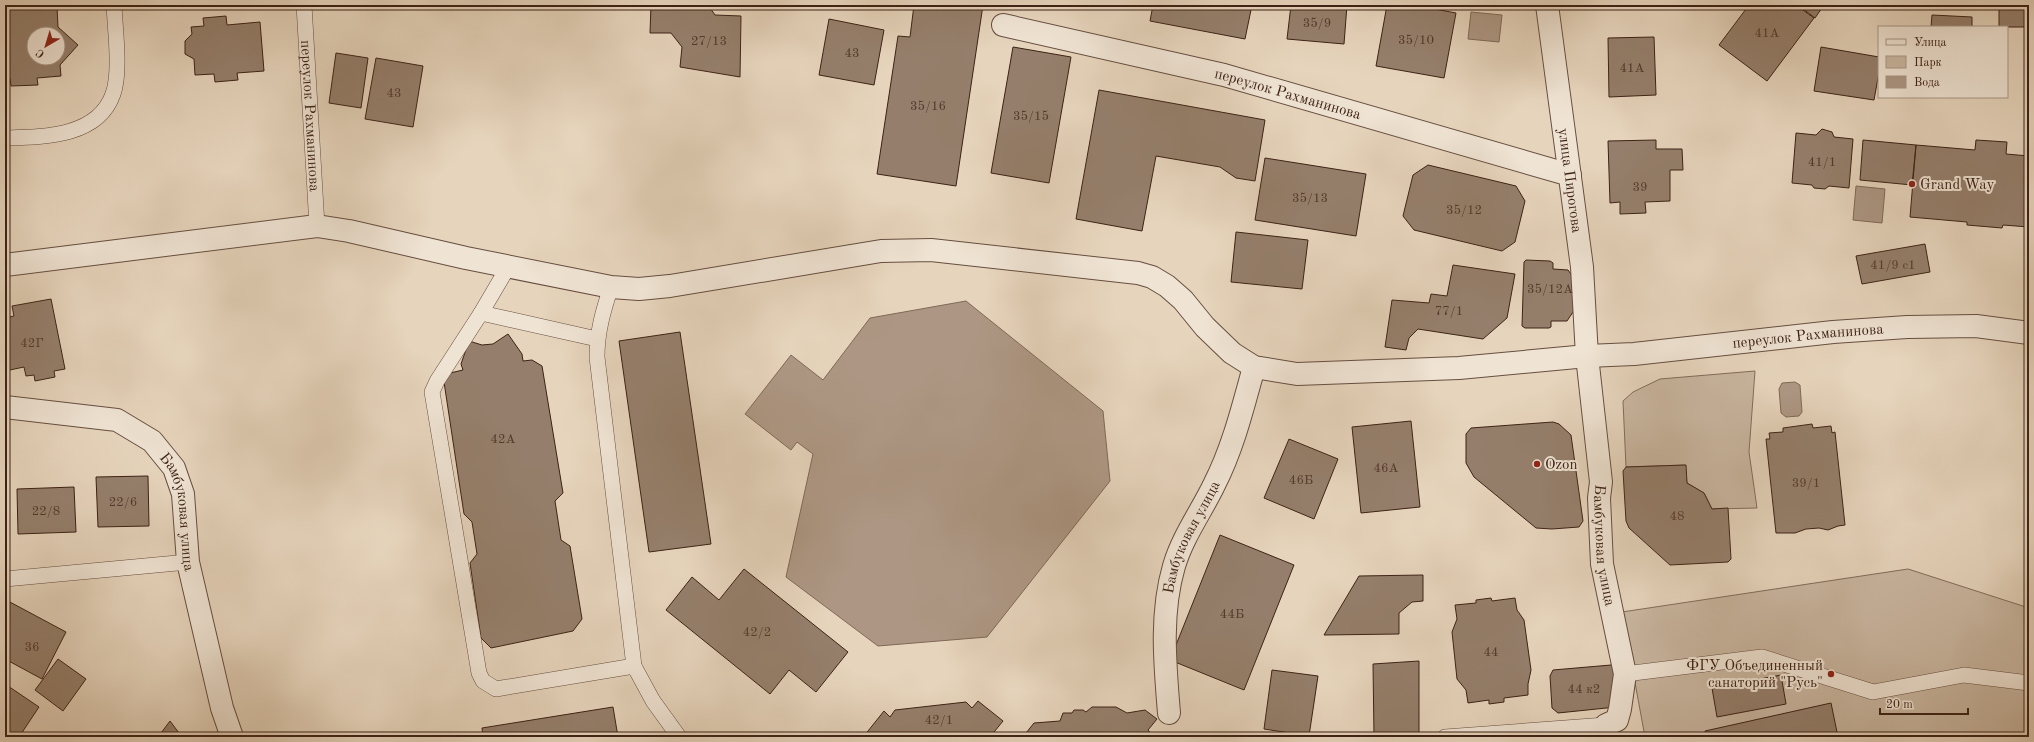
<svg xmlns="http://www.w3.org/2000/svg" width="2034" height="742" font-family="'Old Standard TT',serif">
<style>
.green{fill:#c9b6a0;stroke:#836c5b}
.water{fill:#ad9784;stroke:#806858}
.building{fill:#957f6c;stroke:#3d2216;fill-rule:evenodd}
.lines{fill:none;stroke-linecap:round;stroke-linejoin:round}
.lane-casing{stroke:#674e40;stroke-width:16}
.street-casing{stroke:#674e40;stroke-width:24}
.lane{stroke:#efe3d3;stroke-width:15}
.street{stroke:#efe3d3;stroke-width:22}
.poi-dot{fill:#8f2418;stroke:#efe3d3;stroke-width:1.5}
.labels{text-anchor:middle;stroke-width:4;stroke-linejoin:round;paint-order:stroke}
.number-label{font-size:13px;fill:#53392c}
.street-label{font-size:15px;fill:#3d2216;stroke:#efe3d3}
.poi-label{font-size:15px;fill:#3d2216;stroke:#efe3d3;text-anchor:start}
</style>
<rect width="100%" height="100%" fill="#e6d4bc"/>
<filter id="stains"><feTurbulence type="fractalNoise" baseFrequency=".005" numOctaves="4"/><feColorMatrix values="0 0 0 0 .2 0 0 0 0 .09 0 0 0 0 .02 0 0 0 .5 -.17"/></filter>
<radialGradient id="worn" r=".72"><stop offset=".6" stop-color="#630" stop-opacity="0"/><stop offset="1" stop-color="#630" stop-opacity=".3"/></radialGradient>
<path class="green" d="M1755,371L1749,452L1757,508L1712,509L1704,493L1687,483L1685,465L1626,467L1623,401L1633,392L1660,379Z
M1908,569L2029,608V737H1645L1622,612Z"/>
<path class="water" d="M1471,12L1502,15L1499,42L1468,39Z
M1856,186L1885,189L1882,223L1853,220Z
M966,301L1103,411L1110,481L987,637L878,646L786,577L813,454L797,442L791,450L745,414L791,355L823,380L870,318Z
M1795,382L1800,385L1802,412L1799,416L1786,417L1781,413L1779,389L1782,383Z"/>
<path class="building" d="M6,5H33V8L57,7L58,27L78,45L60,65L61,76L37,78L38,85L11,86L10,78L5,79ZM34,34H58V58H34Z
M651,5H708L715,15L741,16L740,77L680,67L682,47L671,33H650Z
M914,5H983L956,186L877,174L898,36L910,37Z
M1153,5H1252L1245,39L1150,21Z
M1291,5H1347L1344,44L1287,39Z
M1387,5H1414L1456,13L1444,78L1376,66Z
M1749,5H1796L1814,18L1767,81L1719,45Z
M1798,5H1824L1815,18Z
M1999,5H2029V27H1999Z
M1932,15L1972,17V27H1931Z
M226,16L227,25L260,22L264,71L237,73L238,80L215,82L214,74L195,75L194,59L185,54V41L192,34L191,27L204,26L203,18Z
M829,19L884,30L874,85L819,75Z
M2028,32H2029V87H2026Z
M1654,37L1656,95L1609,97L1608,38Z
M1013,47L1071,57L1049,183L991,173Z
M1821,47L1879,57V72L1874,100L1814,91Z
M336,53L368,58L361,108L329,103Z
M376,58L423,66L413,127L365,119Z
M1099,90L1265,120L1255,181L1236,178L1220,167L1156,156L1142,231L1076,219Z
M1822,129L1832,132L1834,137L1853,139L1849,188L1829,186L1825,189L1814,188L1812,185L1792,183L1796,133L1816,135Z
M1656,140V149H1682L1683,170H1670V201L1645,202L1646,213L1620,214V202L1610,203L1608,141Z
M1863,140L1916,145L1912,185L1860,180Z
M1976,140L2007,142L2006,154L2029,156V227L2003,225L2002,228L1967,225V222L1910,217L1916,145L1975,150Z
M1265,158L1366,174L1356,236L1255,220Z
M1428,165L1516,186L1525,201L1515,242L1502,251L1414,230L1403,216L1413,175Z
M1236,232L1308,240L1302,289L1231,282Z
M1925,244L1930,272L1862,284L1856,256Z
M1526,260L1550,261L1553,263V269L1568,270L1576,281L1575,309L1567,321H1551V327L1549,328H1525L1522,326L1524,262Z
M1453,265L1515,274L1507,318L1483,339L1418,329L1409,338L1406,350L1385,347L1392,300L1429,303L1431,294L1447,296Z
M51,299L65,369L54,371L55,377L35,381L34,375L26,376L24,367L5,371V318L14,316L12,306Z
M680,332L711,544L649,552L619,341Z
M508,334L522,354L523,361L532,360L542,366L563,493L555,501L561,540L570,546L582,619L573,631L491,648L481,638L470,563L477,554L472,522L464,514L444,382L450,373L463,370L461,364L469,341L482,345L493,344Z
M1411,421L1420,507L1361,513L1352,427Z
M1553,422L1559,424L1571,435L1583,521L1579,527L1552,529L1536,528L1474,477L1466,463V434L1471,428Z
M1812,424L1813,428L1831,426L1832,433L1835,432L1845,525L1838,526L1828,530L1819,528L1806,529L1795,533H1776L1766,439H1770L1769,433L1783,432V428Z
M1289,439L1338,459L1314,519L1264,498Z
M1686,465L1687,483L1704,493L1712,509L1728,508L1731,559L1728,562L1670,565L1629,528L1626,521L1623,471L1626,467Z
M148,476L149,526L98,527L96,477Z
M74,487L76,532L18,534L17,489Z
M1220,535L1294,565L1244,690L1170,660Z
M744,569L848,652L816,692L789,670L770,694L666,610L692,577L719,600Z
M1423,575V601L1412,602L1399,613V634L1324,635L1359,576Z
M1491,598L1492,601L1515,598L1517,610L1524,620L1531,670L1528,684V695L1504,698V702L1489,704V700L1468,703L1466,690L1457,679L1452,632L1457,619L1455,605L1476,603V600Z
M8,601L66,632L42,679L5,659V607Z
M58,659L86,679L63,711L35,690Z
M1419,661V736H1374L1373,664Z
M1611,665L1617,670L1616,707L1558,713L1552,708L1550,676L1553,670Z
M1272,670L1318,676L1309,736L1264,729Z
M1781,675L1786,704L1717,717L1712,688Z
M5,684L39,707L19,737H5Z
M978,701L1003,721L990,737H866L864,736L884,711L890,717L895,710L966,702L972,708Z
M1831,703L1838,737H1706L1705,731Z
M613,707L618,737H483L482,728Z
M1092,707H1116L1127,713L1145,710L1157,719L1148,730L1154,737H1031L1026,733L1034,723L1060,721L1063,713H1072L1074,710H1083L1086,712Z
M170,721L182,737H158Z
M1185,733H1231V737H1185Z"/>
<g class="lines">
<defs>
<g id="lane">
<path id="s1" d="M304,5L317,226"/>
<path d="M5,138C44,137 98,137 113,94C121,72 115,29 114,5"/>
<path d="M508,267L481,313L597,339"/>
<path d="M611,287C603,311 597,332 597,357L634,666L653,701L679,737"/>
<path d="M481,313L437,381L432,392L479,673L483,681L496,689L634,666"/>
<path d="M5,579L188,562"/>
<path d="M1625,674L1762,657L1873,692L1964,675L2029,683"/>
<path d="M1445,737L1606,725"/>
</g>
<g id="street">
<path id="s2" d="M1547,5L1582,267L1587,356L1601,482L1599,498L1602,564L1625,674L1620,709L1617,720L1606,725"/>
<path id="s3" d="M1003,25L1224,75L1570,175"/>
<path id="s4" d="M5,265L317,226L349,231L466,258L611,287L639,289L670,286L881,251L931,250L1138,273L1152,277L1167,286L1183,300L1205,327L1232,353L1254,367L1297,374L1459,368L1587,356L1634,354L1833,332L1907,327L1976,326L2029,333"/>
<path id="s5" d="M5,407L117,420L152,441L174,468L183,494L188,562L222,708L232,737"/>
<path id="s6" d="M1169,713C1165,664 1160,614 1174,566C1183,536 1201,512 1214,485C1233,448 1243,407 1254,367"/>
</g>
</defs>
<use href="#lane" class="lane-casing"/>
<use href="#street" class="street-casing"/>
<use href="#lane" class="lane"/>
<use href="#street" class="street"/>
</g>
<g class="poi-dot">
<circle cx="1912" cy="184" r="4"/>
<circle cx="1537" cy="464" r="4"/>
<circle cx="1831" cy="674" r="4"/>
</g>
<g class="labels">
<g class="number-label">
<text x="1317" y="27">35/9</text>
<text x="1767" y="37">41А</text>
<text x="1416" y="44">35/10</text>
<text x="709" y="45">27/13</text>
<text x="852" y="57">43</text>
<text x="1632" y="72">41А</text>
<text x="394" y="97">43</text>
<text x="928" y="110">35/16</text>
<text x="1031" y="120">35/15</text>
<text x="1822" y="166">41/1</text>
<text x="1640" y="191">39</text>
<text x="1310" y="202">35/13</text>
<text x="1464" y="214">35/12</text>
<text x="1893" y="269">41/9 с1</text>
<text x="1550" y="293">35/12А</text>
<text x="1449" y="315">77/1</text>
<text x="32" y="347">42Г</text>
<text x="503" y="443">42А</text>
<text x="1386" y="472">46А</text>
<text x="1301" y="484">46Б</text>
<text x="1806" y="487">39/1</text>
<text x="123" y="506">22/6</text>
<text x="46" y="515">22/8</text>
<text x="1677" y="520">48</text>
<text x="1232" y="618">44Б</text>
<text x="757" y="636">42/2</text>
<text x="32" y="651">36</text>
<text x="1491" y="656">44</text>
<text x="1584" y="693">44 к2</text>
<text x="939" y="724">42/1</text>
</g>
<g class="street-label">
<text dy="5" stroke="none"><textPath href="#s3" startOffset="293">переулок Рахманинова</textPath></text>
<text dy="5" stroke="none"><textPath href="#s1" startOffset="111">переулок Рахманинова</textPath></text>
<text dy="5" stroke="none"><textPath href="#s2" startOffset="177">улица Пирогова</textPath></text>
<text dy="5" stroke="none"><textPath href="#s4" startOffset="1854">переулок Рахманинова</textPath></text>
<text dy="5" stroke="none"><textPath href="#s5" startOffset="232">Бамбуковая улица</textPath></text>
<text dy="5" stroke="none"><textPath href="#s6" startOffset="181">Бамбуковая улица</textPath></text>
<text dy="5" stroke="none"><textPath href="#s2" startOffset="544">Бамбуковая улица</textPath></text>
</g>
<g class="poi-label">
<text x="1920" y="189">Grand Way</text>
<text x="1545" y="469">Ozon</text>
<text x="1823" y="670" text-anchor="end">ФГУ Объединенный<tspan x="1823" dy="17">санаторий "Русь"</tspan></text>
</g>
</g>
<rect width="2034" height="742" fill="none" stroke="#e6d4bc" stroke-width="20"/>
<rect x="6" y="6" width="2022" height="730" fill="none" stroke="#3d2216" stroke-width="2"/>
<rect x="10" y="10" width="2014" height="722" fill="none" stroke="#3d2216"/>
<rect x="1878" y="26" width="130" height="72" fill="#efe3d3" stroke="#a89687"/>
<rect x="1886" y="39" width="20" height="6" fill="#efe3d3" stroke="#a89687"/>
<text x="1914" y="46" font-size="12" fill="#3d2216">Улица</text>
<rect x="1886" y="56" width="20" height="12" fill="#c9b6a0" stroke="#a89687"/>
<text x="1914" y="66" font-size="12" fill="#3d2216">Парк</text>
<rect x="1886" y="76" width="20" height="12" fill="#ad9784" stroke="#a89687"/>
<text x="1914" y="86" font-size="12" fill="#3d2216">Вода</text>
<g transform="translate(46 46) rotate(218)"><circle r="19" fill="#efe3d3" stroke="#a89687"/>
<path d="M0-3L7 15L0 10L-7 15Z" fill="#8f2418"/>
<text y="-6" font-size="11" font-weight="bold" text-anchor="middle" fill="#3d2216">С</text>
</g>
<path d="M1880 708v6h88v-6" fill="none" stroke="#3d2216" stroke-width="2"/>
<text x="1886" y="708" font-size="12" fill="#3d2216" stroke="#efe3d3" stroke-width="3" paint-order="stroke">20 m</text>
<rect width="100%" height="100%" filter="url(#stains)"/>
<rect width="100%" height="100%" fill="url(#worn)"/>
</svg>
